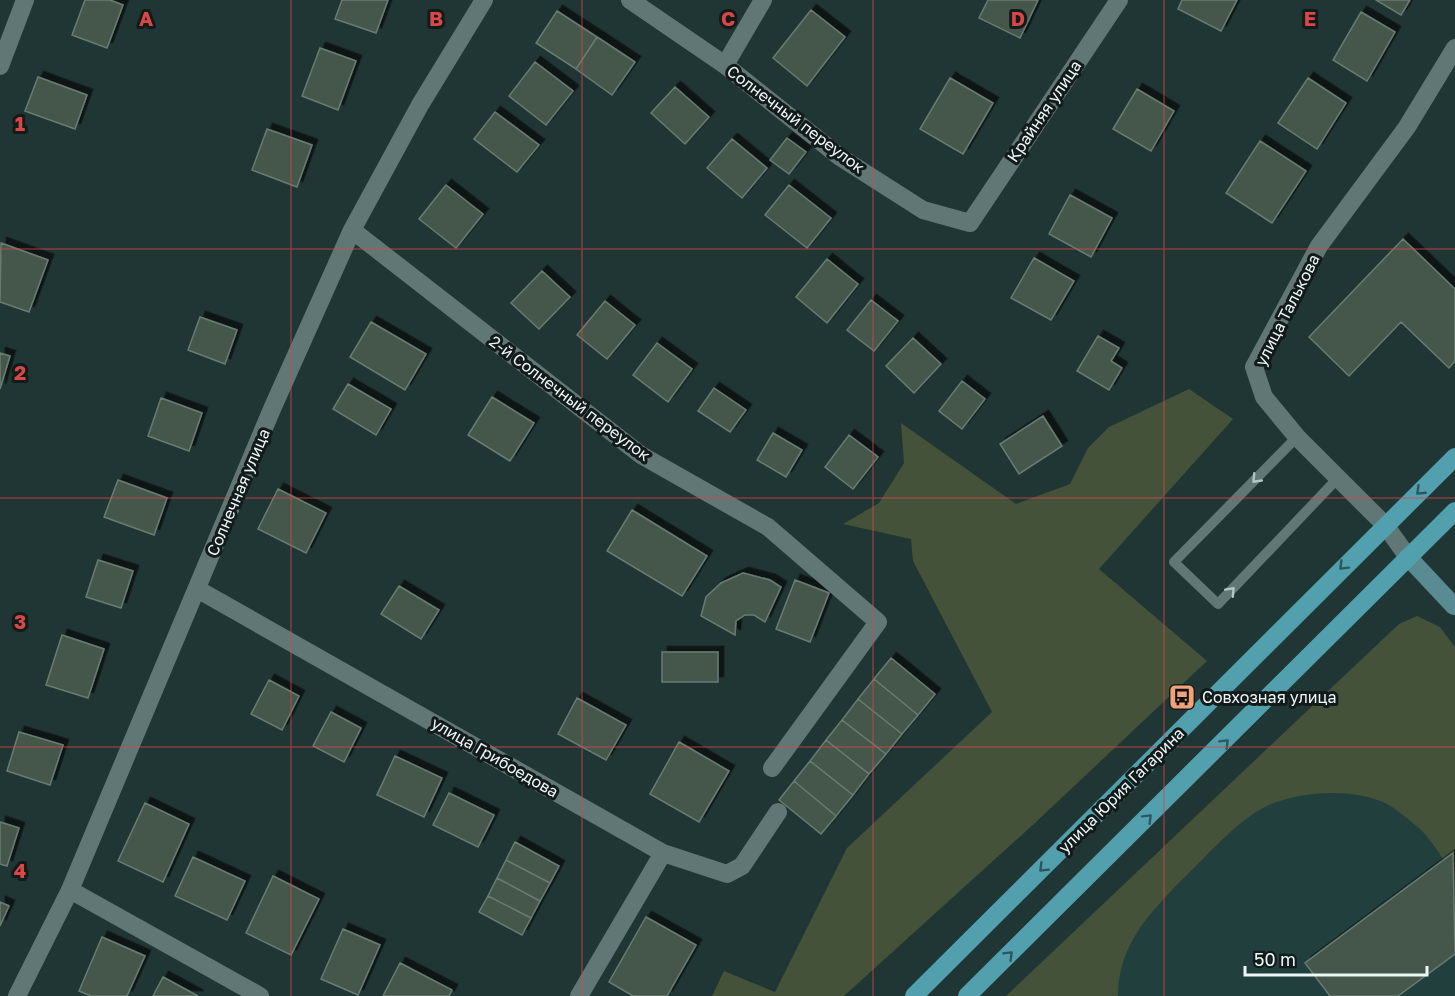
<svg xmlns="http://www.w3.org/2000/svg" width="1455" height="996" font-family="'Golos Text',sans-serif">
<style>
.built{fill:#21403d}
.green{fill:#44523a}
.building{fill:#45564c;stroke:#697c71;stroke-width:1.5;filter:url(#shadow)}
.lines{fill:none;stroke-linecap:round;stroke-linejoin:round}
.lane{stroke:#607775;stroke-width:10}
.street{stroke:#607775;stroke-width:18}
.secondary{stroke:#598b92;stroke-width:18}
.primary{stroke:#529fae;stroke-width:18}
.oneway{stroke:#b3c4c3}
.oneway2{stroke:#2f565d}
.grid{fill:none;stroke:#d94747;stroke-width:1.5;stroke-opacity:0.55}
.labels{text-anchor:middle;stroke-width:6;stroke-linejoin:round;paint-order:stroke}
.street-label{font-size:16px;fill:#ebf8f7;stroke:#121b1a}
.poi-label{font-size:16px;fill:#ebf8f7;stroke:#121b1a;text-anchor:start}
.grid-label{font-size:20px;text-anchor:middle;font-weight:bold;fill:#d94747;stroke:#121b1a;stroke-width:6;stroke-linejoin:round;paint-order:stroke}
</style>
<defs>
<filter id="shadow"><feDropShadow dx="5.5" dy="-5.5" stdDeviation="0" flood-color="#0009"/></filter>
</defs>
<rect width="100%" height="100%" fill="#203634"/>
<path class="built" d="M1414,649L1455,705V996H1066Z"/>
<path class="green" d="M1189,389L1233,419L1099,569L1207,661L1036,822L844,996H712L724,971L775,992L847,848L992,712L913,561L911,539L843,524L879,503L904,463L901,423L1016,504L1070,484L1088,448L1109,427Z
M1417,616L1440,627L1455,647V877C1444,862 1434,842 1420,829C1410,821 1395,807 1383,802C1351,788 1298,791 1267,806C1240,818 1210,853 1188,874C1153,909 1118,943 1118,996H1006L1327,692L1399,624Z"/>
<path class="building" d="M85,0H110L123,5L107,48L72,35Z
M342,0H388L376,33L335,19Z
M988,0H1038L1020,38L979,18Z
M1182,0H1237L1221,31L1178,9Z
M1376,0H1410L1401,15Z
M811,10L845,37L807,86L773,58Z
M557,11L597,37L576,69L536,43Z
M1361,12L1395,32L1367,81L1333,60Z
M597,37L635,62L612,95L576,69Z
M320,48L356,61L338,110L302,96Z
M535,62L573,91L546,125L509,96Z
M38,77L87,95L75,129L25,111Z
M950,78L993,103L963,154L920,129Z
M1308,78L1346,103L1317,149L1278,123Z
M675,87L709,117L685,144L651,113Z
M1137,89L1174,111L1151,151L1113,129Z
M495,112L539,145L517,172L474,139Z
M267,129L312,145L297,187L252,170Z
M787,138L806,152L789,174L770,160Z
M732,139L767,168L742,198L707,168Z
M1260,141L1306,171L1272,223L1226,193Z
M446,185L483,214L456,248L419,219Z
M789,185L831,218L807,248L765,215Z
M1070,195L1112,218L1091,257L1049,234Z
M1403,239L1455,289V361L1449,368L1401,322L1349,376L1309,337Z
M1,243L48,260L29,312L0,302Z
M1034,258L1074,281L1051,320L1011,298Z
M827,259L858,284L827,323L796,297Z
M542,271L570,297L539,329L511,303Z
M871,300L898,321L874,351L847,330Z
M605,301L635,325L607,359L577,335Z
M200,317L237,330L225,364L188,350Z
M371,322L426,354L405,390L350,357Z
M1098,336L1119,348L1111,361L1122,368L1109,390L1077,371Z
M913,338L941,364L914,393L886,366Z
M657,343L692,369L668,402L633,375Z
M0,353L10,356L0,389Z
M962,381L985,399L962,429L939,411Z
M348,384L391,409L376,435L333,409Z
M714,388L746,410L730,432L698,411Z
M492,397L534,423L510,461L468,435Z
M161,398L202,413L189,451L148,436Z
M1043,416L1062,446L1019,474L1000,444Z
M773,433L802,450L786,477L757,460Z
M849,435L878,457L853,489L825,467Z
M118,480L167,498L154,535L104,517Z
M278,489L326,513L306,553L258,529Z
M632,510L707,556L682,596L607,551Z
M98,560L133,571L121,608L86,597Z
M743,573L770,580L781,587L765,622L754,615H745L736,621L735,635L701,616L706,597L721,583Z
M795,580L829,593L810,642L776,629Z
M399,586L439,610L421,639L381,614Z
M62,635L104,649L88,698L46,685Z
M662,652H718V682H662Z
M891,658L935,694L918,715L874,679Z
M874,679L918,715L902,734L858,699Z
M269,680L299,696L282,730L251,714Z
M577,698L626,725L606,760L558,734Z
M858,699L902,734L886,754L842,720Z
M331,712L361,728L344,762L313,746Z
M842,720L886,754L869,774L826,740Z
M19,732L63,745L50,785L7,771Z
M826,740L869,774L853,795L810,761Z
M679,742L729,771L699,822L650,794Z
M395,756L442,778L424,817L377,795Z
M810,761L853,795L836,816L794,781Z
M794,781L836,816L821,834L779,800Z
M449,793L494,815L478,847L433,825Z
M145,803L189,824L163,882L118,861Z
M0,822L19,828L7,866L0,864Z
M515,842L559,866L550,883L506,860Z
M1453,853L1455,954L1398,996H1330L1305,963Z
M193,857L245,881L227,920L175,896Z
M506,860L550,883L540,901L497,878Z
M273,876L319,899L291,955L246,933Z
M497,878L540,901L531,918L488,896Z
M488,896L531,918L522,935L479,912Z
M0,902L9,906L0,926Z
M646,917L696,945L667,996H633L609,982Z
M343,929L380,945L358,995L321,979Z
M102,937L145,956L127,996H91L79,991Z
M400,963L452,990L449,996H383Z
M163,977L198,996H153Z"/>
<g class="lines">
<path class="lane" d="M1297,437L1174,562L1218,604L1338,478"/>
<path class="street" d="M630,0L725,65L840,157L923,210L970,223L1119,0
M725,65L763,0
M0,66L25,0
M352,230L641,455L768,527L878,622L772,768
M1408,557L1385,525L1297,437L1264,397L1254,367L1319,246L1407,127L1455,48
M197,589L663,853L727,874L742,866L778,812
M70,890L260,996
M17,996L70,890L272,409L352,230L420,105L484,0
M579,996L663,853"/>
<path class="secondary" d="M1408,557L1454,606"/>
<path class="primary" d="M914,996L1455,457
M967,996L1455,511"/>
</g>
<defs><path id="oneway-chevron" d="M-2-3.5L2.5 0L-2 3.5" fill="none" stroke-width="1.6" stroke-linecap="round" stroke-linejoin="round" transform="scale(1.5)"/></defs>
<g class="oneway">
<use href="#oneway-chevron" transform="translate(1256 479) rotate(134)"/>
<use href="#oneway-chevron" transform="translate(1231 591) rotate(-47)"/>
</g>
<g class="oneway2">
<use href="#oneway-chevron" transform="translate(1420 491) rotate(136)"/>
<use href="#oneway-chevron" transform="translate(1343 566) rotate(135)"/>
<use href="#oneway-chevron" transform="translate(1225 743) rotate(-45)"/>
<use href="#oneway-chevron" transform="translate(1148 818) rotate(-45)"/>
<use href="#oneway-chevron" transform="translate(1043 868) rotate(135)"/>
<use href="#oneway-chevron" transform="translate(1009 955) rotate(-45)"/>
</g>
<path class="grid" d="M291,0V996M582,0V996M873,0V996M1164,0V996M0,249H1455M0,498H1455M0,747H1455"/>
<defs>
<symbol id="bus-square" viewBox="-11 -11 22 22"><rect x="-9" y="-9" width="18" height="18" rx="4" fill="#f0a279" stroke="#121b1a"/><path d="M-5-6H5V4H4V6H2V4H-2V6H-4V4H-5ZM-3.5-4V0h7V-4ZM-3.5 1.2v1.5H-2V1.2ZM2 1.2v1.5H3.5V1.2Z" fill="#111"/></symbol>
</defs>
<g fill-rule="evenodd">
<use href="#bus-square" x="1167" y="682" width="30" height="30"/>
</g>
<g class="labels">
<g class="street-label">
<text transform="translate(1044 111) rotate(-56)" y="6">Крайняя улица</text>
<text transform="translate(796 119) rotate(37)" y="6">Солнечный переулок</text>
<text transform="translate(1287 310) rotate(-63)" y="6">улица Талькова</text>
<text transform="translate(570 398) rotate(37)" y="6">2-й Солнечный переулок</text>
<text transform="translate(238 492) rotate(-67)" y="6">Солнечная улица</text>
<text transform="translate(495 757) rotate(30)" y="6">улица Грибоедова</text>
<text transform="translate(1121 790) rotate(-45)" y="6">улица Юрия Гагарина</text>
</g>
<g class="poi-label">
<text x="1202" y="703">Совхозная улица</text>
</g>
</g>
<g class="grid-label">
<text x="146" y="26">A</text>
<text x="436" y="26">B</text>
<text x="728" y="26">C</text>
<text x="1018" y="26">D</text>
<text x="1310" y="26">E</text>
<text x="20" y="131">1</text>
<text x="20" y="380">2</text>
<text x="20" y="629">3</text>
<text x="20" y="878">4</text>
</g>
<path d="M1245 966v9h182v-9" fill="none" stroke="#ebf8f7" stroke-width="3"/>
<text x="1254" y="966" font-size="18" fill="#ebf8f7" stroke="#121b1a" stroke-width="4.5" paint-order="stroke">50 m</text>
</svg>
